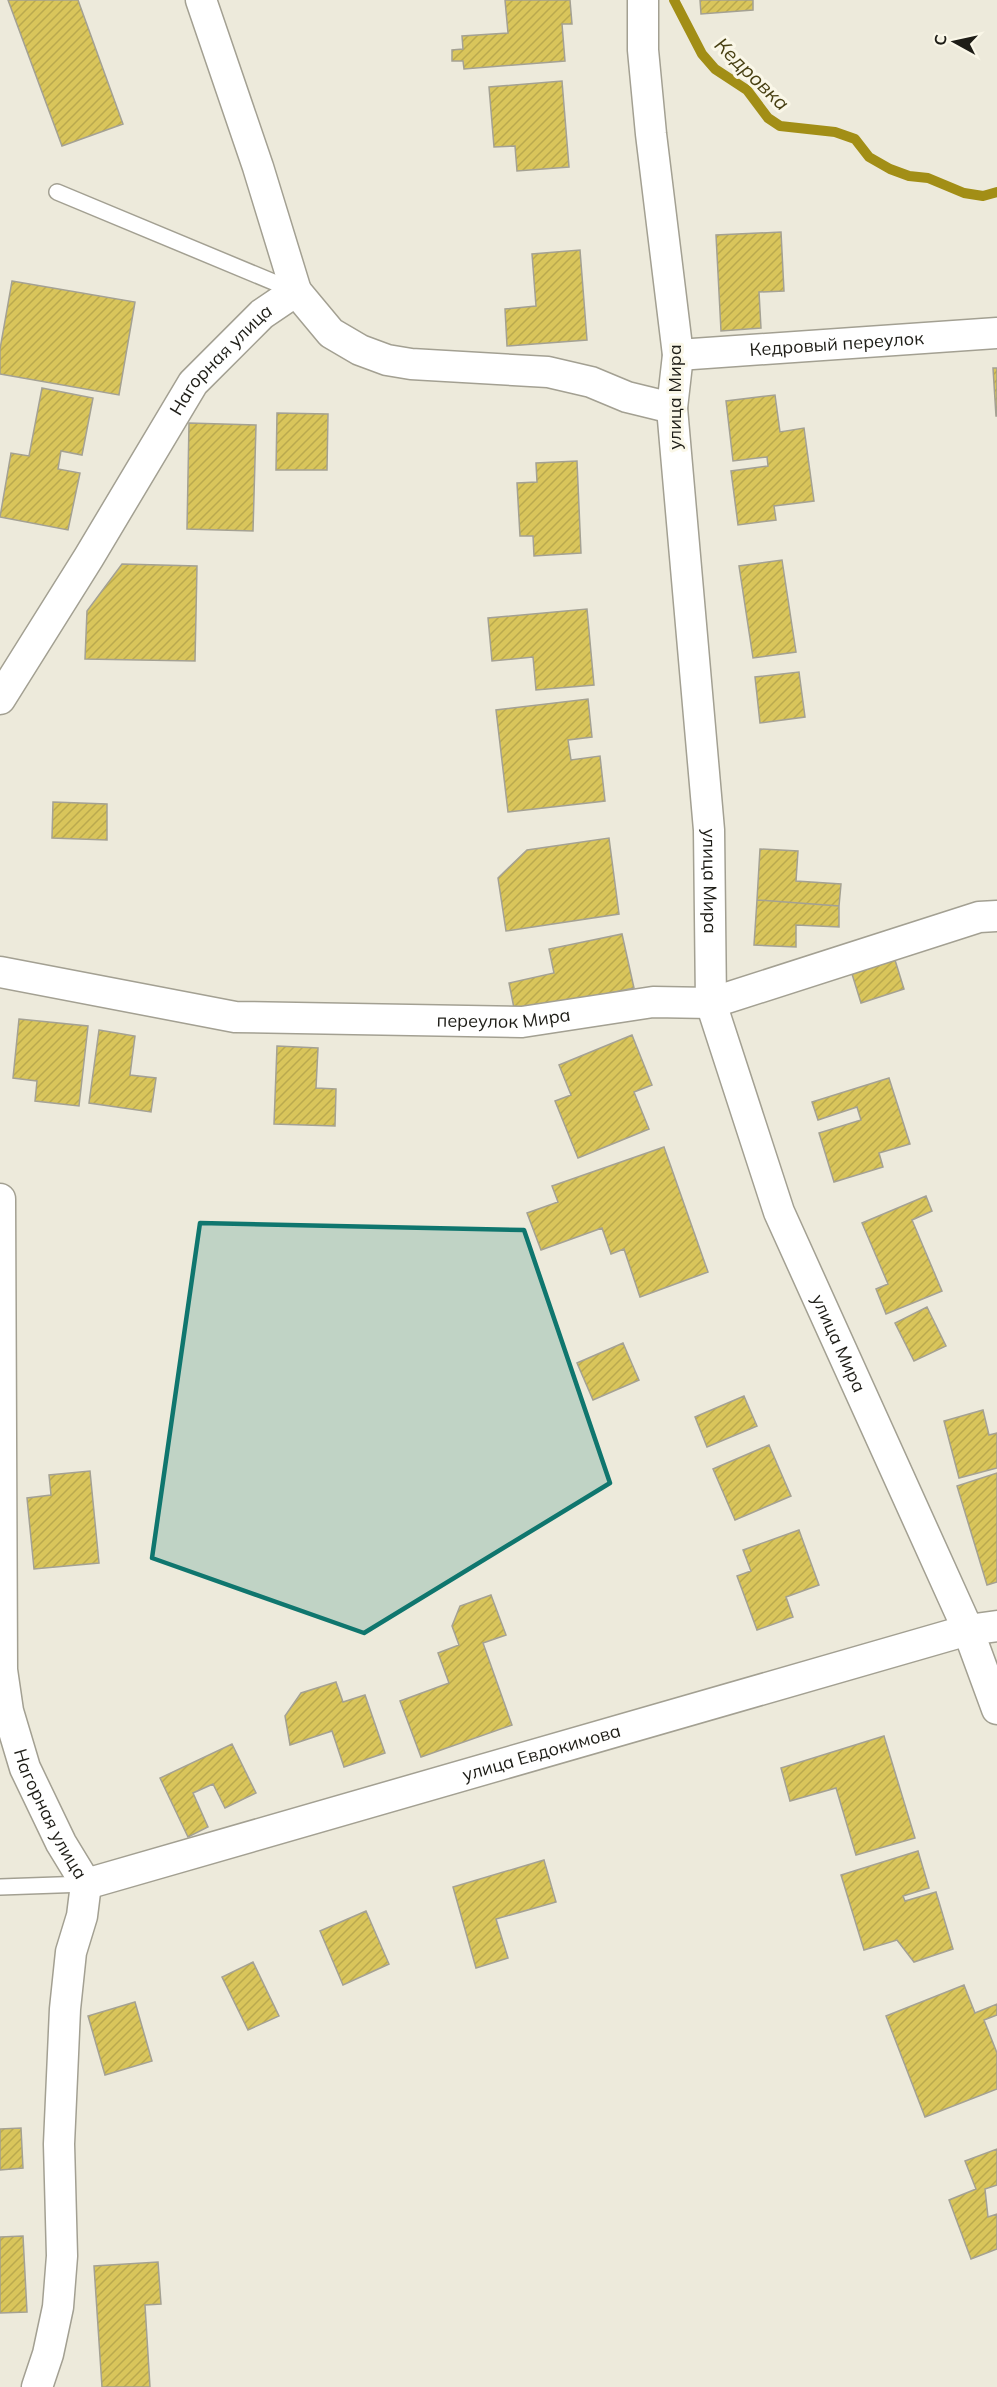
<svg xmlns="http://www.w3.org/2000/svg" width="997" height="2387" font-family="Mulish,sans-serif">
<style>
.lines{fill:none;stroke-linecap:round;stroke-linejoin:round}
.stream{stroke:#a28e16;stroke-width:10}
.building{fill:url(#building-hatch);stroke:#a4a193;stroke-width:1.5}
.lane-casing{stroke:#a3a092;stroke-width:18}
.street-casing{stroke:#a3a092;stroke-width:33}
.lane{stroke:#fff;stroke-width:15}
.street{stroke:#fff;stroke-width:30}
.marked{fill:#0f766e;fill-opacity:0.2;stroke:#0f766e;stroke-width:4.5;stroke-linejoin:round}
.labels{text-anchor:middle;stroke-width:6;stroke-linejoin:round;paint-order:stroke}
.street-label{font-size:18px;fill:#1e1d17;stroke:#faf7e8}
.water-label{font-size:20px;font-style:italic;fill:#473f12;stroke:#faf7e8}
</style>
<defs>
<pattern id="building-hatch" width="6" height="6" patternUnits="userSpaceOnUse" patternTransform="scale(1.5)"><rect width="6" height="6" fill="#d9c55b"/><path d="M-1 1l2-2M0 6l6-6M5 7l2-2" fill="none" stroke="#baa94e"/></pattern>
</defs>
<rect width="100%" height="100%" fill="#edeadb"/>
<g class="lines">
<path class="stream" d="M674,0L702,54L715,69L747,90L768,118L780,126L835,132L855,139L869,157L890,169L909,176L928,178L964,193L983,196L997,192"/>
</g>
<path class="building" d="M8,0H78L123,124L62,146Z
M505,0H570L572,24H562L565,61L464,69L463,61H452V50L463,49L462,36L508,33Z
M700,0H753V10L701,14Z
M562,81L569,167L517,171L515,146L494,147L489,87Z
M781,232L784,291L759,292L761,328L721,331L716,235Z
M580,250L587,340L507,346L505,309L536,306L532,254Z
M12,281L135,302L119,395L0,374V349Z
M993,368H997V416H996Z
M42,388L93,398L82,455L61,451L58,469L80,473L68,530L0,517L11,453L29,456Z
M775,395L780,432L804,428L814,501L774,506L776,520L738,525L731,471L768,466L767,457L733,461L726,401Z
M277,413L328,414L327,470H276Z
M189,423L256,425L253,531L187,529Z
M577,461L581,553L534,556L533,536H520L517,483L537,482L536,463Z
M782,560L796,652L753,658L739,566Z
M122,564L197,566L195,661L85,659L87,611Z
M587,609L594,685L536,690L533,657L492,661L488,618Z
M799,672L805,717L760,723L755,677Z
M588,699L592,737L568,740L571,760L600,756L605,801L508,812L496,710Z
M53,802L107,804V840L52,838Z
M609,838L619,914L506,931L498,878L527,850Z
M760,849L798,851L796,881L841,884L839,906L757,900Z
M757,900L839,906V927L796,925V947L754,945Z
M622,934L634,988L515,1013L509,983L554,973L549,949Z
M895,960L904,989L861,1003L852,974Z
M19,1019L88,1026L79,1106L35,1101L37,1081L13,1078Z
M99,1030L135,1036L130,1075L156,1078L151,1112L89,1103Z
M632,1035L652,1085L634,1092L649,1129L578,1158L555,1101L571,1095L559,1065Z
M277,1046L318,1048L316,1088L336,1089L335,1126L274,1124Z
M889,1078L910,1144L879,1153L883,1167L834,1182L819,1133L861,1120L857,1107L818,1120L812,1102Z
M664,1147L708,1272L640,1297L624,1249L611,1254L602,1228L541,1250L527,1213L558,1202L552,1186Z
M926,1196L932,1211L912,1220L942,1291L886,1314L876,1289L888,1284L862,1223Z
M927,1307L946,1346L914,1361L895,1323Z
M623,1343L639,1380L593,1400L577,1363Z
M744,1396L757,1426L707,1447L695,1417Z
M983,1410L989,1435L997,1433V1468L959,1478L944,1421Z
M769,1445L791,1496L735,1520L713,1469Z
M90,1471L99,1563L34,1569L27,1498L51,1495L49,1475Z
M997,1473V1582L987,1585L957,1486Z
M799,1530L819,1585L786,1597L793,1617L757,1630L737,1576L751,1571L743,1550Z
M491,1595L506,1635L483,1643L512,1725L421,1757L400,1701L449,1683L438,1653L459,1645L452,1626L460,1606Z
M336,1682L343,1702L365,1695L385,1753L344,1767L332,1731L290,1745L285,1716L301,1693Z
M884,1736L915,1838L856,1855L836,1788L790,1801L781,1768Z
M232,1744L256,1793L225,1808L213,1784L193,1793L208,1827L188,1837L160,1778Z
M918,1851L929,1888L903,1896L905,1901L936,1892L953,1949L914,1962L897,1940L864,1950L841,1875Z
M544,1860L556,1902L496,1919L508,1958L476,1968L453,1887Z
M366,1911L389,1964L343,1985L320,1931Z
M253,1962L279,2016L248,2030L222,1977Z
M964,1985L975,2013L997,2004V2015L984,2020L997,2053V2089L925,2117L886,2016Z
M135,2002L152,2061L105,2075L88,2016Z
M21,2128L23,2168L0,2170V2129Z
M997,2149V2185L985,2189L988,2217L997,2214V2249L971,2259L949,2200L976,2189L965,2161Z
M23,2236L27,2312L0,2313V2237Z
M158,2262L161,2304L145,2305L150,2387H102L94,2266Z"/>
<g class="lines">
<defs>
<path id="lane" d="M57,192L295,291
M0,1887L86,1884"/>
<g id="street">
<path id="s1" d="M643,0V50L651,134L678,355L672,408L709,830L711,1003L779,1212L968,1630L997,1709"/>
<path d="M296,291L331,333L360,350L387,360L411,364L548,372L591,382L627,397L672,408"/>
<path id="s2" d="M678,355L997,333"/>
<path id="s3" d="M0,699L89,557L193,383L262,314L296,291L258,167L201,0"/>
<path id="s4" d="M0,972L235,1017L522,1022L653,1002L711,1003L979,917L997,916"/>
<path id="s5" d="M0,1199L2,1670L8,1711L25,1768L61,1843L86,1884L82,1916L71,1952L65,2009L59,2144L62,2256L58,2307L48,2354L37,2387"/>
<path id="s6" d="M86,1884L968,1630L997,1626"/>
</g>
</defs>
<use href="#lane" class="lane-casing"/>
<use href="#street" class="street-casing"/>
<use href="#lane" class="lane"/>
<use href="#street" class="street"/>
</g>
<path class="marked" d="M200,1223L524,1230L610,1483L364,1633L152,1558Z"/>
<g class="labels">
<g class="street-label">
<text dy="6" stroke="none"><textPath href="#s2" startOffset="159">Кедровый переулок</textPath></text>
<text dy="6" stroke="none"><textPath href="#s3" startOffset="406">Нагорная улица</textPath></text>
<text transform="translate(675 397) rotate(-90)" y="6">улица Мира</text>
<text dy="6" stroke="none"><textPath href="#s1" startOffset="885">улица Мира</textPath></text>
<text dy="6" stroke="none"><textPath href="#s4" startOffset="508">переулок Мира</textPath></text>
<text dy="6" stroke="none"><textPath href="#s1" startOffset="1371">улица Мира</textPath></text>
<text dy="6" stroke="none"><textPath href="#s6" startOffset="474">улица Евдокимова</textPath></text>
<text dy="6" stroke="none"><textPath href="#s5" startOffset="624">Нагорная улица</textPath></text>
</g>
<g class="water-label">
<text transform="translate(752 74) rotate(44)" y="7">Кедровка</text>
</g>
</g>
<g transform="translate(955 42) rotate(278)" stroke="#faf7e8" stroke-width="4.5" paint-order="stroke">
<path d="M0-4.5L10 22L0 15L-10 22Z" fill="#1e1d17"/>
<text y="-9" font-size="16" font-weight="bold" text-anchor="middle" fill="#1e1d17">С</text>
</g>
</svg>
